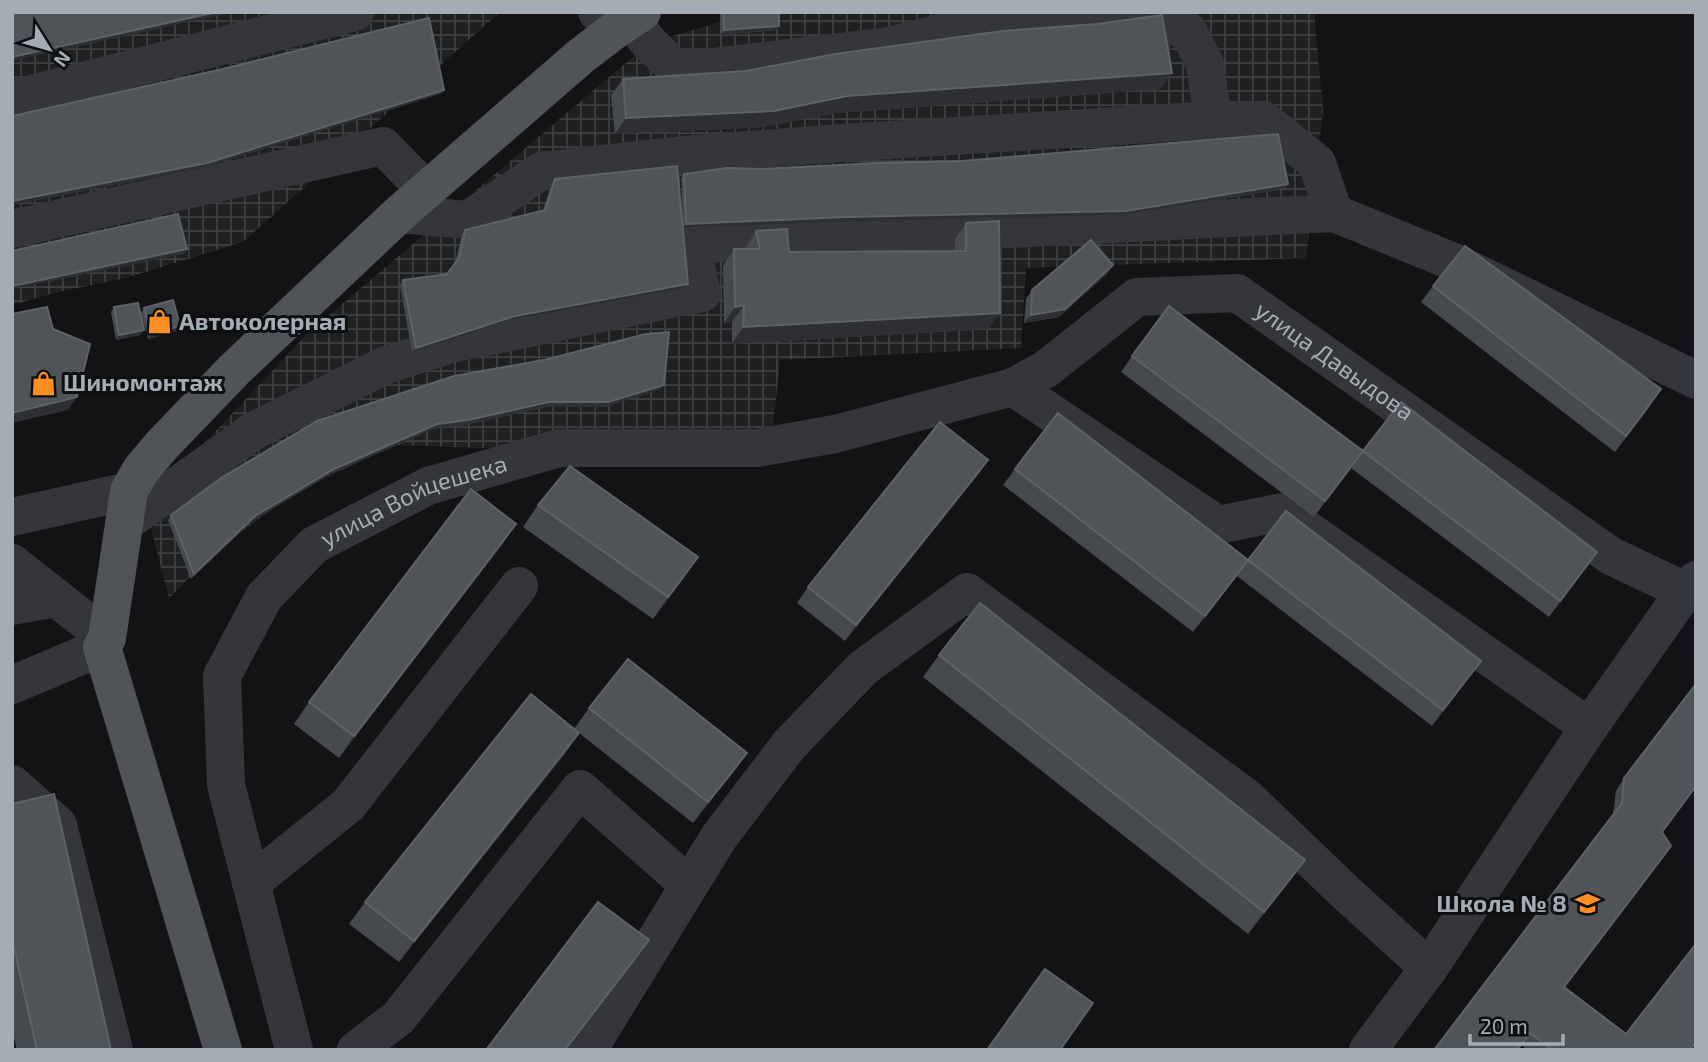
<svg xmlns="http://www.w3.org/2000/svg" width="1708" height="1062" font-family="'Exo 2',sans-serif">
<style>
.industrial{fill:url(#industrial-grid)}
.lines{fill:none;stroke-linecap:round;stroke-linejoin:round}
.minor{stroke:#34363a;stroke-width:38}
.major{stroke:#505459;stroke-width:38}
.wall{fill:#46494d}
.shaded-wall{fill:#2d2f32}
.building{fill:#505458;stroke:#5d6267;stroke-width:2}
.labels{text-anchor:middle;stroke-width:6;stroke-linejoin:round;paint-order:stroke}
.poi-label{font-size:24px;font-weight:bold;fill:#a4adb6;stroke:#0e0f10;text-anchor:start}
.street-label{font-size:24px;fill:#a4adb6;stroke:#0e0f10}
</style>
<defs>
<pattern id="industrial-grid" width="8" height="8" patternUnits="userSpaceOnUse" patternTransform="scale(1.75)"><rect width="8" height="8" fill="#1f2022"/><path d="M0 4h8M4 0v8" fill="none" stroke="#3d3e40"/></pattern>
</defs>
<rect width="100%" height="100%" fill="#131315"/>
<path class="industrial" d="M12,12H500L243,242L126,278L58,292L12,305Z
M753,12H1314L1323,110L1306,258L1026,268L1021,348L780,360L773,427L481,448L395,445L295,492L217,550L169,598L145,506L307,334L649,43Z"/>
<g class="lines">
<g class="minor">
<path d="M597,12L615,30"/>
<path d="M1136,12L1188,31L1205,64L1213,120"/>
<path d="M630,19L649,43L674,67L704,68L890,46L963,27L1107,12"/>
<path d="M12,99L355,12"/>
<path d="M399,214L468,220L541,171L683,155L842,143L1213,120H1264L1317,163L1334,213"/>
<path d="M12,229L383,146L426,190"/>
<path d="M1013,387L1218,525L1282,512L1589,727"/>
<path d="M12,517L129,491"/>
<path d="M125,523L255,430L386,365L455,343L702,293L691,245L1334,213L1454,262L1696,380"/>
<path d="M12,563L107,638"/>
<path d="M12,606L56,598"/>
<path d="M12,685L102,647"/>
<path d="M12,784L58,825L114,1050"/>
<path d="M251,883L348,805L519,586"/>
<path id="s1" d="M294,1050L226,785L222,676L264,597L314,545L428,486L559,448H757L835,434L1013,387L1046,369L1137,297L1237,293L1611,556L1685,591"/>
<path d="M356,1050L398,1018L580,789L689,885"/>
<path d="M588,1050L719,837L789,745L863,668L967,592L1246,797L1345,892L1429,968"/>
<path d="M1368,1050L1429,968L1589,727L1685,591L1696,580"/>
</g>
<path class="major" d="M223,1050L102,647L107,638L129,491L141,470L162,445L234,370L399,214L581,56L615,30L642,12"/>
</g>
<path class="wall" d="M720,12H779L776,30L720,35Z
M623,79L1161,89L836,113L763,127L615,134L611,95Z
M684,174L1288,184L1285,189L1123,215L844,222L683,228L681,178Z
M555,179L688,284L685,288L512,320L412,352L400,285L403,280L447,274L455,263L462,234L465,230L543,210L552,183Z
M966,223L988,329L732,344V322L724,323L723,266L734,249H745V248L756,231L789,252L955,251V239Z
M1113,265L1107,274L1059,317L1024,323L1026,299L1032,290Z
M1433,286L1650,406L1615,452L1421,302Z
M114,307L144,330L140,335L116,340L111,312Z
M144,308L180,326L177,331L148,339L141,313Z
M1132,356L1363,451L1314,517L1121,372Z
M664,385L661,389L605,407H546L465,425L433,429L331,474L252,521L191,579L168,520L171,515L317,421Z
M1363,451L1597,552L1549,617L1351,468Z
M988,460L977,476L845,641L797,603L808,587Z
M1015,469L1248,560L1469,677L1432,726L1237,576L1193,632L1003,485Z
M538,505L683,579L653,619L523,527Z
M516,524L501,546L339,758L294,724L309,702Z
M939,655L1289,882L1248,934L923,677Z
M589,708L731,775L693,823L579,733L564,755L399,962L349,924L365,902L574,729Z
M1624,778L1671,846L1565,987L1626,1034L1696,1043L1691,1050H1527L1522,1045L1518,1050H1434L1613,814L1616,791Z
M12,804L111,1050H17L12,1030Z"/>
<path class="shaded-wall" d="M217,12H234L12,61V57Z
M779,26L776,30L720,35L724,30Z
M1172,73L1161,89L836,113L763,127L615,134L626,118L847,96Z
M444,90L441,94L203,168L12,205V201Z
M1288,184L1285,189L1123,215L844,222L683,228L686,224Z
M187,249L184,254L12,289V286Z
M1113,265L1107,274L1059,317L1024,323L1031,315Z
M688,284L685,288L512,320L412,352L416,348L515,316Z
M744,305L732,322L724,323L735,307Z
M1000,313L988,329L732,344L743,327Z
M180,326L177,331L148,339L151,334Z
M144,330L140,335L116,340L119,335Z
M664,385L661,389L605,407H546L465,425L433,429L331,474L252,521L191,579L194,574L255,516L334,469L437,424L549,402Z
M77,397L68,410L12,423V413Z
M988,460L977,476L845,641L856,625Z
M516,524L501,546L339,758L354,736Z
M698,557L683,579L653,619L668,597Z
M1248,560L1237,576L1193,632L1205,616Z
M1481,661L1469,677L1432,726L1443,710Z
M579,733L564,755L399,962L414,941Z
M747,753L731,775L693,823L708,802Z
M1671,846L1662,859L1555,1000L1564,987Z
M1305,860L1289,882L1248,934L1264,912Z
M649,940L567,1050H565Z"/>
<path class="building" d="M12,12H217L12,57Z
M723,12H779V26L724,30Z
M1162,15L1172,73L847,96L774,111L626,118L623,79L746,71L835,54L1003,31L1097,24Z
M429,18L444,90L207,163L12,201V116L223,69Z
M1278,134L1288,184L1126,211L847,217L686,224L684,174L727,168L761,169L877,163L962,161Z
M677,166L688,284L515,316L416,348L403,280L447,274L459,258L465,230L545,210L555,179Z
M178,214L187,249L12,286V251Z
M999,221L1000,313L743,327L744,305L735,307L734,249H760L756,231L787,229L789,252L966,251V223Z
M1091,240L1113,265L1065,309L1031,315L1032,290Z
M1465,246L1661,389L1626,436L1433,286Z
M173,300L180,326L151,334L144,308Z
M138,303L144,330L119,335L114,307Z
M1169,306L1363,451L1325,501L1132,356Z
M47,307L53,329L90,344L77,397L12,413V314Z
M669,332L664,385L608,402H549L468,420L437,424L334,469L255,516L194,574L171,515L221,478L317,421L454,376L544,360L646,334Z
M1401,402L1597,552L1560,601L1363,451Z
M1058,413L1248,560L1205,616L1015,469Z
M940,422L988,460L856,625L808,587Z
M570,466L698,557L668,597L538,505Z
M471,489L516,524L354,736L309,702Z
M1286,511L1481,661L1443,710L1248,560Z
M980,603L1305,860L1264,912L939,655Z
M628,659L747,753L708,802L589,708Z
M1696,684V786L1662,832L1671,846L1564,987L1626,1034L1696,944V1042L1690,1050H1553L1530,1033L1517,1050H1434L1622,803L1624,778Z
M531,694L579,733L414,941L365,902Z
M54,794L111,1050H37L12,939V804Z
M598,902L649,940L565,1050H486Z
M1045,969L1093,1003L1060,1050H987Z"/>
<defs>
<symbol id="shop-bare" viewBox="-9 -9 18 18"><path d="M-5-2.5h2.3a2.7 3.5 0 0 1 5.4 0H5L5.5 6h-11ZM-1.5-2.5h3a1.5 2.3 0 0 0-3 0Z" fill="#fd8e24" stroke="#0e0f10" stroke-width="2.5" paint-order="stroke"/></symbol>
<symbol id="school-bare" viewBox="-9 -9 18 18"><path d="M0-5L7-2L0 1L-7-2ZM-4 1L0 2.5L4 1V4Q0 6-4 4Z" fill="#fd8e24" stroke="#0e0f10" stroke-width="2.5" paint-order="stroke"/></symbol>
</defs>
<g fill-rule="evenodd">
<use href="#shop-bare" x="142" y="304" width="35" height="35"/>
<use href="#shop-bare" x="26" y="366" width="35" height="35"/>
<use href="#school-bare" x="1570" y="886" width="35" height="35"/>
</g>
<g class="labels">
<g class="poi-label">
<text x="179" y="330">Автоколерная</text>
<text x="63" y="391">Шиномонтаж</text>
<text x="1567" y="912" text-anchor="end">Школа № 8</text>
</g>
<g class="street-label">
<text dy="8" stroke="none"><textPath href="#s1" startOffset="1643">улица Давыдова</textPath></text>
<text dy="8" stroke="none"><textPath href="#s1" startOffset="654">улица Войцешека</textPath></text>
</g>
</g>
<rect width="1708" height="1062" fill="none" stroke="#a4adb6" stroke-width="28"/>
<g transform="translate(49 49) rotate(127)" stroke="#0e0f10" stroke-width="5" paint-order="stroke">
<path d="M0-5L12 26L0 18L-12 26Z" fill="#a4adb6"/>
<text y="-10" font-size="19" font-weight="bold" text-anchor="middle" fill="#a4adb6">N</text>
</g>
<path d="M1470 1034v10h93v-10" fill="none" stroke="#a4adb6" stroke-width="3.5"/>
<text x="1480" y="1034" font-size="21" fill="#a4adb6" stroke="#0e0f10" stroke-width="5" paint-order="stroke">20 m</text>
</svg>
